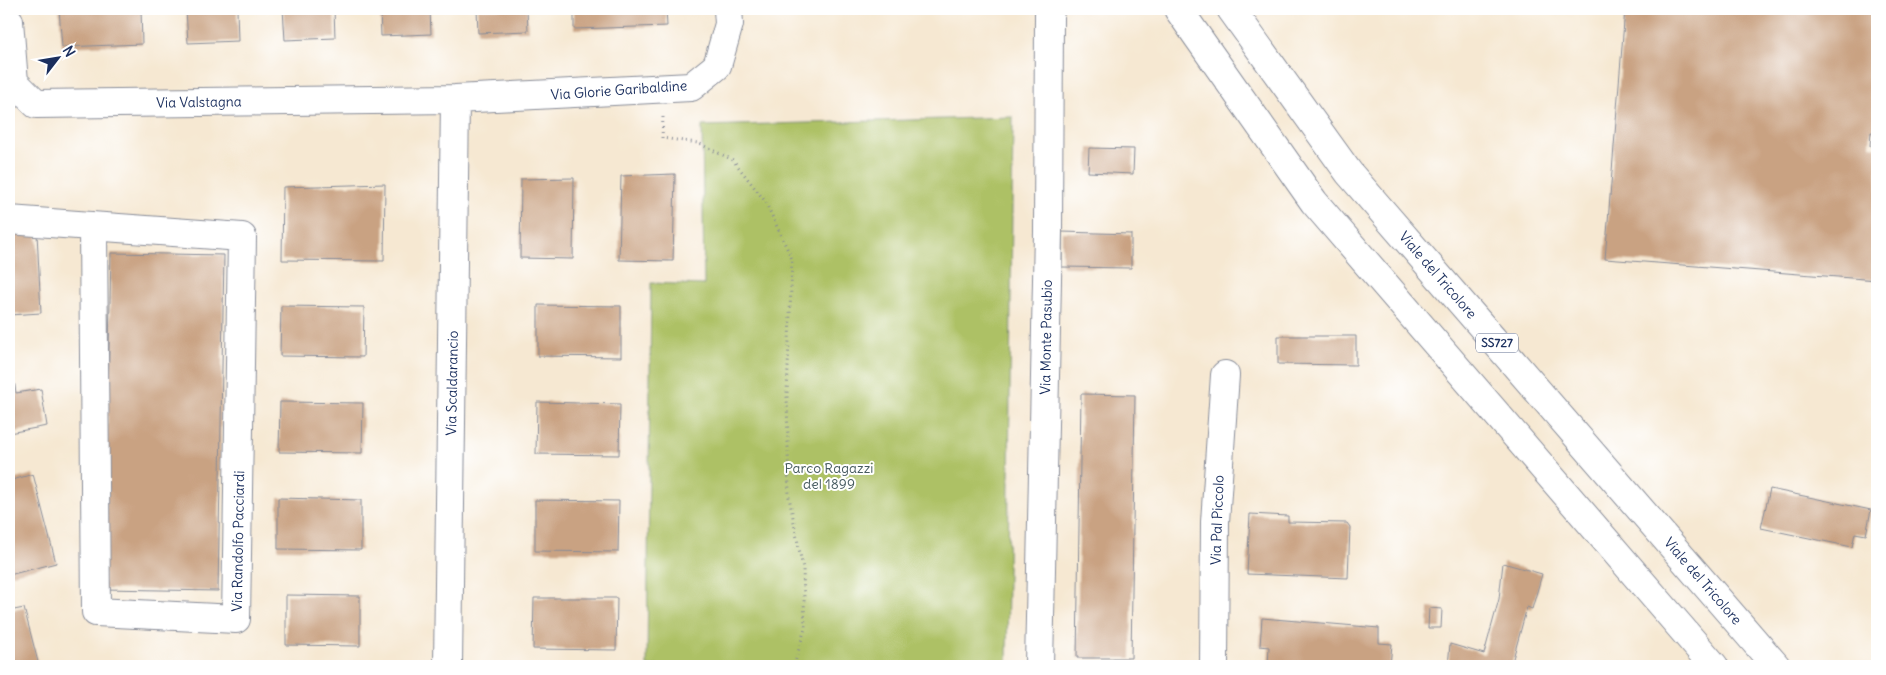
<svg xmlns="http://www.w3.org/2000/svg" width="1886" height="675" font-family="Delius,sans-serif">
<style>
.green{fill:#adc165;stroke:#647862}
.building{fill:#c9a282}
.lines{fill:none;stroke-linecap:round;stroke-linejoin:round}
.minor-casing{stroke:#888c98;stroke-width:30}
.highway-casing{stroke:#888c98;stroke-width:30}
.path{stroke:#888c98;stroke-width:3;stroke-dasharray:1 4;stroke-linecap:butt}
.minor{stroke:#fff;stroke-width:28}
.highway{stroke:#fff;stroke-width:28}
.labels{text-anchor:middle;stroke-width:4;stroke-linejoin:round;paint-order:stroke}
.shield{fill:#fff;stroke:#5f6d8e;stroke-width:1}
.shield-label{font-size:12px;font-weight:bold;fill:#1b2f5e}
.street-label{font-size:14px;fill:#1b2f5e;stroke:#fff}
.park-label{font-size:14px;fill:#475b60;stroke:#fff}
</style>
<rect width="100%" height="100%" fill="#fff"/>
<filter id="ink" filterUnits="userSpaceOnUse"><feTurbulence type="fractalNoise" baseFrequency=".02" numOctaves="2"/><feDisplacementMap in="SourceGraphic" scale="10" xChannelSelector="R" yChannelSelector="G"/><feConvolveMatrix kernelMatrix="1 2 1 2 8 2 1 2 1" color-interpolation-filters="sRGB"/></filter>
<filter id="wash" filterUnits="userSpaceOnUse"><feTurbulence type="fractalNoise" baseFrequency=".0096" numOctaves="4" result="noise"/><feDisplacementMap in="SourceGraphic" scale="20" xChannelSelector="R" yChannelSelector="G"/><feGaussianBlur stdDeviation="1.12" result="paint"/><feColorMatrix in="noise" values="0 0 0 0 0 0 0 0 0 0 0 0 0 0 0 0 0 1.4 0 .05"/><feComposite in="paint" operator="in"/></filter>
<g filter="url(#wash)">
<rect width="100%" height="100%" fill="#f6e8d2"/>
<path class="green" d="M1013,117L1007,666H647L651,283L704,285L702,126Z"/>
<g id="blocks">
<path class="building" d="M59,9H141L142,44L62,47Z
M186,9H237L238,41L188,43Z
M283,9H334L335,38L285,40Z
M380,9H430L431,34L381,36Z
M477,9H527L528,31L478,33Z
M574,9H666L667,26L574,29Z
M1625,9H1877V133L1871,132L1870,146L1877,147V280L1605,259Z
M1089,148L1134,149L1133,174L1088,172Z
M675,174L673,261L619,260L621,176Z
M574,178L573,259L520,258L521,179Z
M385,184L384,261L282,260L283,187Z
M1062,232L1131,234V268L1062,267Z
M37,233L41,313L9,315V235Z
M111,253L224,255L218,591L104,589Z
M538,305L621,306V357L538,356Z
M281,306L364,307L363,357L280,356Z
M1278,336H1356V365L1278,364Z
M12,366L16,393L41,389L47,426L9,433V367Z
M1081,394L1135,395L1131,658H1077Z
M280,402L363,403L362,453L279,452Z
M537,402L620,404L619,455L536,454Z
M33,474L56,563L9,575V481Z
M1770,489L1871,510L1866,535L1855,533L1852,547L1761,528Z
M278,498L361,500V550L278,549Z
M535,500L619,501L618,552L535,551Z
M1250,514L1288,516V522L1347,523L1350,527L1348,578L1247,574Z
M1503,563L1542,574L1532,609L1527,607L1511,666H1448L1450,644L1484,654L1499,599Z
M286,595L360,596V646L286,645Z
M534,598H617L616,650L533,649Z
M24,608L39,666H9V611Z
M1429,608L1442,609L1441,628H1428Z
M1262,618L1379,628V643L1392,644L1390,666H1268L1269,647L1260,646Z"/>
</g>
</g>
<g filter="url(#ink)">
<use href="#blocks" fill-opacity="0" stroke="#888c98" stroke-width="1"/>
<g class="lines">
<defs>
<path id="minor" d="M9,21L14,82L36,104L455,99L691,87L717,66L729,24L728,9
M9,220L242,237L236,619L96,612L93,227
M448,666L455,99
M1039,666L1048,232L1049,14L1051,9
M1214,666L1215,522L1225,375"/>
<path id="highway" d="M1178,9L1314,202L1714,666
M1231,9L1349,173L1776,666"/>
</defs>
<use href="#minor" class="minor-casing"/>
<use href="#highway" class="highway-casing"/>
<path class="path" d="M663,117L662,138L698,143L733,160L765,201L792,259L787,394L789,497L803,569L805,628L794,666"/>
<use href="#minor" class="minor"/>
<use href="#highway" class="highway"/>
</g>
</g>
<g class="labels">
<rect class="shield" x="1476" y="333.5" width="42" height="19" rx="4"/>
<g class="shield-label">
<text x="1497" y="347">SS727</text>
</g>
<g class="street-label">
<text transform="translate(619 90) rotate(-4)" y="5">Via Glorie Garibaldine</text>
<text transform="translate(199 102) rotate(-1)" y="5">Via Valstagna</text>
<text transform="translate(1438 275) rotate(49)" y="5">Viale del Tricolore</text>
<text transform="translate(1046 337) rotate(-89)" y="5">Via Monte Pasubio</text>
<text transform="translate(452 383) rotate(-89)" y="5">Via Scaldarancio</text>
<text transform="translate(1217 520) rotate(-88)" y="5">Via Pal Piccolo</text>
<text transform="translate(238 541) rotate(-89)" y="5">Via Randolfo Pacciardi</text>
<text transform="translate(1703 581) rotate(49)" y="5">Viale del Tricolore</text>
</g>
<g class="park-label">
<text x="829" y="473">Parco Ragazzi<tspan x="829" dy="16">del 1899</tspan></text>
</g>
</g>
<rect width="1886" height="675" fill="none" stroke="#fff" stroke-width="30"/>
<g transform="translate(58 58) rotate(59)" stroke="#ffffff" stroke-width="4" paint-order="stroke">
<path d="M0-4L9 19L0 12L-9 19Z" fill="#1b2f5e"/>
<text y="-8" font-size="14" font-weight="bold" text-anchor="middle" fill="#1b2f5e">N</text>
</g>
</svg>
